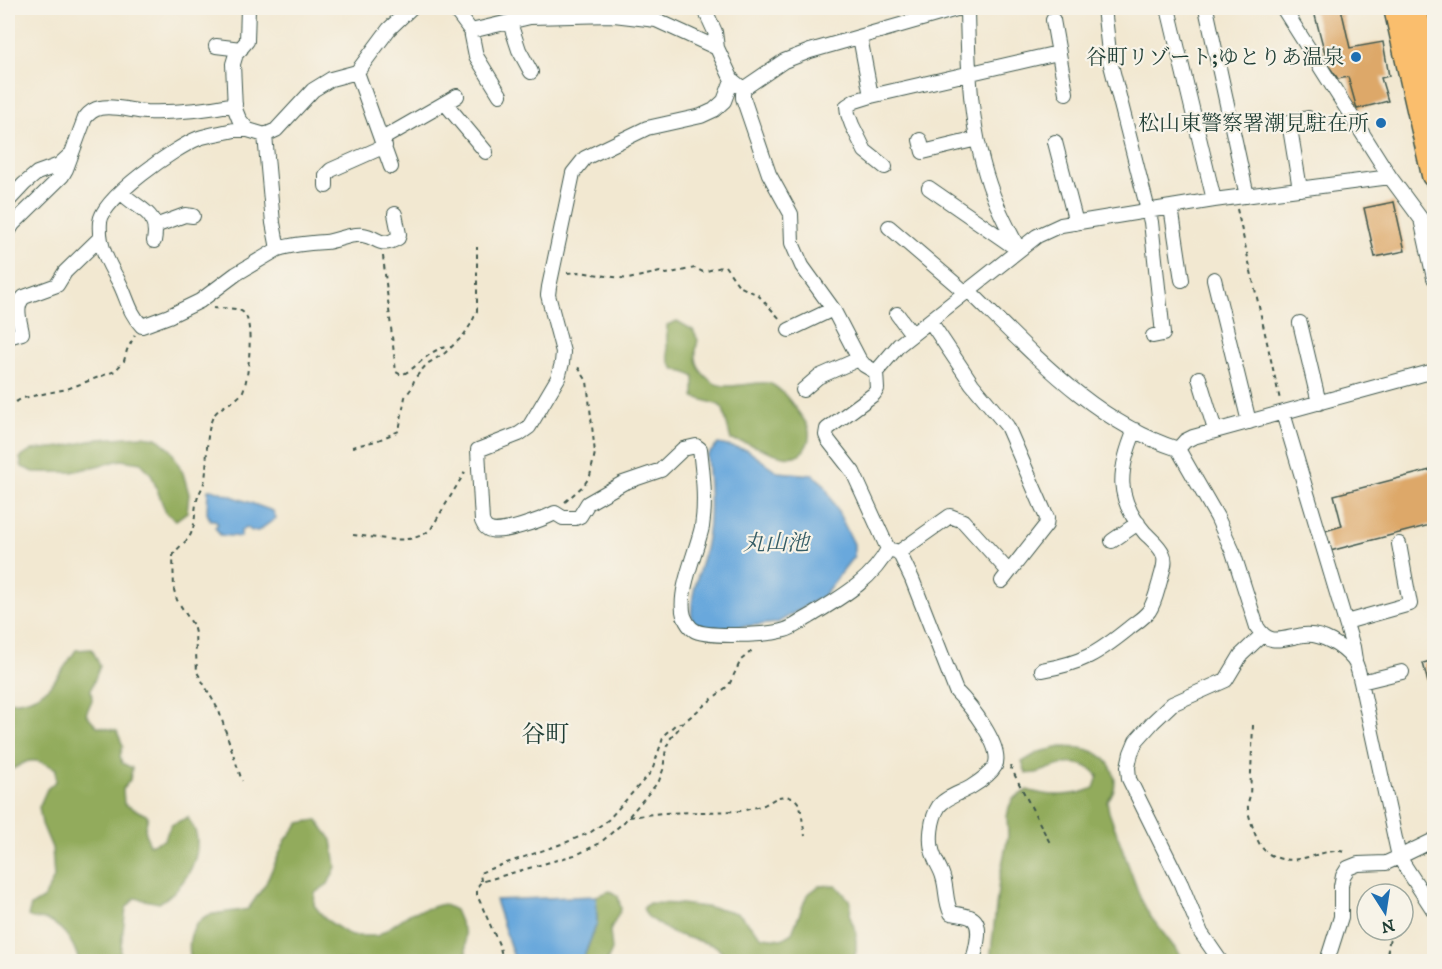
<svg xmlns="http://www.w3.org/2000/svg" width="1442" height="969" font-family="'IM FELL DW Pica','Noto Serif JP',serif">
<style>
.forest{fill:#92ab5c;stroke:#587448;stroke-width:1.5}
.water{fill:#69a8dc;stroke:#447288;stroke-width:1.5}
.building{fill:#dda869}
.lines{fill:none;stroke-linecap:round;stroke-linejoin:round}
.street-casing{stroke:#3f574c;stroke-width:16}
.highway-casing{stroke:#3f574c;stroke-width:27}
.path{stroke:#3f574c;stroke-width:2;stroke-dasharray:4.5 4.5;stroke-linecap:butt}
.street{stroke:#fff;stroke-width:14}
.highway{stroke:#fabe6d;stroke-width:24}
.poi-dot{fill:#1f6fb2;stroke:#f7f3e8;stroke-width:2}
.labels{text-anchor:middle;stroke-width:4.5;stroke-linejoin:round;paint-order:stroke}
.poi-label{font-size:21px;fill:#1f3d34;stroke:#f7f3e8;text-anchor:end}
.water-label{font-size:22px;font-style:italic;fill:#355d66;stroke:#f7f3e8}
.quarter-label{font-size:24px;fill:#1f3d34;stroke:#f7f3e8}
</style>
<rect width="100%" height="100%" fill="#f7f3e8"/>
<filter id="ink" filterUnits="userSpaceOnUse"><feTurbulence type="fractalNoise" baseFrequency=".0167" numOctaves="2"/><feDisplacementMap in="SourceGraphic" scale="12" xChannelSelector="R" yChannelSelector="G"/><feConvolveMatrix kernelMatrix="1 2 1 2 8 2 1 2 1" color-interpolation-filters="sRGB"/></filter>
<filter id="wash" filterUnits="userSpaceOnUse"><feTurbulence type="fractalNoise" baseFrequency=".008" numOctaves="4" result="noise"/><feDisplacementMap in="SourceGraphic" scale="24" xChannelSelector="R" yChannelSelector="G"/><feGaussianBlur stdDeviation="1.35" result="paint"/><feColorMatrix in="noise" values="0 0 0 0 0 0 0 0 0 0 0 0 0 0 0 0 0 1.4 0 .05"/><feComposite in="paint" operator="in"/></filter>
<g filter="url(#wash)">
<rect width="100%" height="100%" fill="#f2e8d1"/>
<path class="forest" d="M677,321L693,330L698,340C693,357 696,370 711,381C727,394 761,377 773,385C786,393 795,408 804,420C810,428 811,436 807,445C796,469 766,449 749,444C743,442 737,441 731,440L723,409L719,405L694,397V377C687,371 682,373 675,369C665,363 667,336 667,325Z
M143,436L157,438L171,450L183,473L189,494L187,512L176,520L166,513L151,474L141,463L121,460L72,472H34L22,467L20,458L32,450L62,447L99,439Z
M92,649L100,666L91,689L92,700L86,714L97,726L117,731L123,746L120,756L122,763L132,768L130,780L123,789L124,804L148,816L145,829L149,845L164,840L171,825L188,817C190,822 195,829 196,834C202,862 181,890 159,903L135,898L126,908L119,961H79C74,944 65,927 46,920C40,918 34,920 28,916L31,906L44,898L54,878L52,848L42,824L39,807L47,789L56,781V769C45,763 33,757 22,764C16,767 14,770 8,770V702C47,701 56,679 76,650Z
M1061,747C1069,747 1081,747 1089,750C1111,757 1124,782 1107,801L1109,812L1140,897L1150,916L1185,961H990L999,880L1008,836L1007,817L1009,807L1013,799L1027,790C1048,797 1074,797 1094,788L1098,776C1093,769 1090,768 1082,765C1059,758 1042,777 1026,773L1022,762L1039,752Z
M317,820L332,840L336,867L328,884L315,893L314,905L325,919L351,936H377L411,913L443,904L455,910L465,934L467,961H191C187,943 189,927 206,916C211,913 240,911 248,909L265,885L285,841L299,823Z
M836,885L851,902L850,917L856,932V952L852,961H729L716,946L672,933L647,916L643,908L649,903L681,904L722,909L739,914L762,937L782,939L792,933L807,895L819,886Z
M610,891L618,896L621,909L610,931L612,950L607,961L582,962L597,923L596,896Z"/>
<path class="water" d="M718,444L747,450L778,472L813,475L824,484L854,544V556L823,596L777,623L708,630L692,621C689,594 701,571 706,544C712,515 709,486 707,456Z
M212,489L273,511L276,518L258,531H252L246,527L241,531V537L220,535L215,527L218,524L215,520H210L207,513L208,490Z
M596,896L597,923L582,961H515L495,900Z"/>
<g id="blocks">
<path class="building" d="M1313,8H1341L1350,48L1383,42L1389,76L1381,78L1388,101L1357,109L1348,77L1338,79L1328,65Z
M1394,202L1405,251L1375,257L1364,208Z
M1434,469V524L1330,551L1325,531L1342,526L1334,495Z
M1434,660V706L1423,663Z"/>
</g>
</g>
<g filter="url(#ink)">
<use href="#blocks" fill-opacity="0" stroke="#3f574c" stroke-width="1.5"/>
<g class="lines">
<defs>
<path id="street" d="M454,8L471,31L530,17L614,15L656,20L717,48
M704,8L715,32L717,48L732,80L743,89V98L769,174L791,214L792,243L802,266L833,309L859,359L864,365L876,372
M967,8C968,71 970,135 993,195C1000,214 1010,232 1019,250
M1104,8L1110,61L1151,222L1163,334L1153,336
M1168,8L1214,200
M1206,8L1247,196
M1283,8L1390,177L1421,219L1434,278
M1053,20L1066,93
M510,23L519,50L531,72
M471,31L476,56L500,95
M860,37L871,96L1058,53
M216,46L241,49
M357,72L391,167
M732,80L724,101L714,110L701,116L647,128L585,158L573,173L549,287L548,295L563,352L562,363L558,378L529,427L519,434L478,450L482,521C484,525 484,527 488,529C499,536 543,519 555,513L563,518H575L580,516L588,503L623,483L661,470L683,449L696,446L700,449C703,474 706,501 702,527C697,550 677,593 684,616C686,621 689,627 694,630C706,638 771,635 785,630C793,628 801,621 809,617C838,599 872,581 888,549
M743,89L784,61L810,51L960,8
M871,96L855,101L847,106L848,114L852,125L865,151L885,167
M445,103L486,152
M234,130H248L265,135L273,223L278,249L236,274L200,301L169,316L142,326C129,313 127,297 119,282C108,263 98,245 100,222C102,198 176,147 199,138C210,134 223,133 234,130Z
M248,130L239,119L235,109L233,64L236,54L247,41L248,8
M265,135L276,130L313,90L331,79L357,72L389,29L411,8
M382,139L457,96
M920,140L923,152L977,139
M1055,142L1076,223
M326,186V175L331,170L385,146
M929,188L1017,249
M1300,189L1289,122L1308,118
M121,192C137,210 160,210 154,241
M8,201L24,184L37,173L59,165L70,155
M1171,207L1182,280
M155,226L185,215L193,216
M889,227L966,293
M8,232L13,224L62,176L66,169L85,118C89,113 94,109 100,108C114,105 132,111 146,112C177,113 205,110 235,104
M278,249C294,244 309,243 325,242C337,241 351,233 363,235C378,237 380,249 398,238L399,234L395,214
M1214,279L1249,422
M969,291C1031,351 1093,422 1178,449L1217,517L1233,552L1257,627C1270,648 1285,637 1304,635C1322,633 1342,646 1353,659C1358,665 1359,675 1361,682L1399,857L1386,863L1358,864L1348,868L1343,876L1341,886V917L1328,958L1325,962
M897,314L912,334
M930,321L972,384L1007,426L1047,518L1046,525L1002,581
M1300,323L1319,403
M789,330L833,309
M8,337L22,333C20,321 14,306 24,297L57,285L65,272L100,238
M1199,378L1215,430
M803,390L818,377L859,359
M1283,413L1353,647L1355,660
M1178,449L1185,441L1193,437L1434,371
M1112,541L1138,523
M899,552L950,516L963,521L1009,572
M1346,622L1410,604L1399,544
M1042,670C1082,663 1097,654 1128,629C1135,623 1144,618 1149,611C1155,602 1157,591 1160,581C1162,572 1167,562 1163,554C1160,546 1151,539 1145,533C1115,498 1118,471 1135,430
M1361,682L1402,672
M1434,840L1399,857L1434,911
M973,962C975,950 985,923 970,917C964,915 957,914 951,913C945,901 947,889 943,877C941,869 936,863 934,856C928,842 931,818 939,806C946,797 961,793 971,787C979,782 990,775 995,766C1004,747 969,704 956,691L912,579L899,552L888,549L853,472L828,440L826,435L827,429L874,394L877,389L876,372L899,345L1037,236L1061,225L1214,200L1390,177
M1221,962L1201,933L1181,884L1129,779L1128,767L1131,753L1136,741L1153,722L1172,704L1226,680L1241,655L1262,635"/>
<path id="highway" d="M1396,8L1434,175
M1414,8L1434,98"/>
</defs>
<use href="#street" class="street-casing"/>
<use href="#highway" class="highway-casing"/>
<path class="path" d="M1427,191L1431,209
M1237,209L1280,400
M383,256L396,372L401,375C418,369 431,345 452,347
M567,273L579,272L628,279L660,272L666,274L695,268L703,272L725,266L739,286L758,295L782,321
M213,308C222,309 236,306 244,313C254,322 249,382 242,393C234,404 217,406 212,419C205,438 208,459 205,479C204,486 199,492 197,500C194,510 196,522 192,531C189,542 177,546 173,556L174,590L177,600L193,625L195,633L197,672L219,711L242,781
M8,406L23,398L67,389L115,371L124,361L127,350L135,335
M352,447L376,441L399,431L405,397L411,389L415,378L427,364L445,353L463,336L471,324L477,311V247
M565,502L584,485L590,476L595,453L587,381L576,364
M353,535C378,537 411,547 431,529L465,472
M1253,725L1250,796C1245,809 1250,818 1254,831C1259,845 1263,853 1278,858C1302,866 1331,844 1346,853
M1010,766L1051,845
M629,817L662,813L742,811L764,805L778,797L786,796L795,799L800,805L805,836
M481,881L480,873L487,870L567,842L591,832L608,820L652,771L664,735L676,724L684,722
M8,916L10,915
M503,962L500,947L477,895V887L481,882L578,854L600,843L624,822L659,781L663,770L666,748L670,739L684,722L729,685L741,660L754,649
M1386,962L1391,930"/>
<use href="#street" class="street"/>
<use href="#highway" class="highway"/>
</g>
</g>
<g class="poi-dot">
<circle cx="1356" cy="57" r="6"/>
<circle cx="1381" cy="123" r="6"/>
</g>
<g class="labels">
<g class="poi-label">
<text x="1344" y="64">谷町リゾート;ゆとりあ温泉</text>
<text x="1369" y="130">松山東警察署潮見駐在所</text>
</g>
<g class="water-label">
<text x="776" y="550">丸山池</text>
</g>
<g class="quarter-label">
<text x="545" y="742">谷町</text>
</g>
</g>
<rect width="1442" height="969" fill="none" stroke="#f7f3e8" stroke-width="30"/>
<g transform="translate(1385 912) rotate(168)"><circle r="28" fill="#f7f3e8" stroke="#a1aaa0" stroke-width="1.5"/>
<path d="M0-4.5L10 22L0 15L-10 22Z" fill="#1f6fb2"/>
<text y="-9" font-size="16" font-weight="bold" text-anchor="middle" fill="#1f3d34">N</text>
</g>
</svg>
